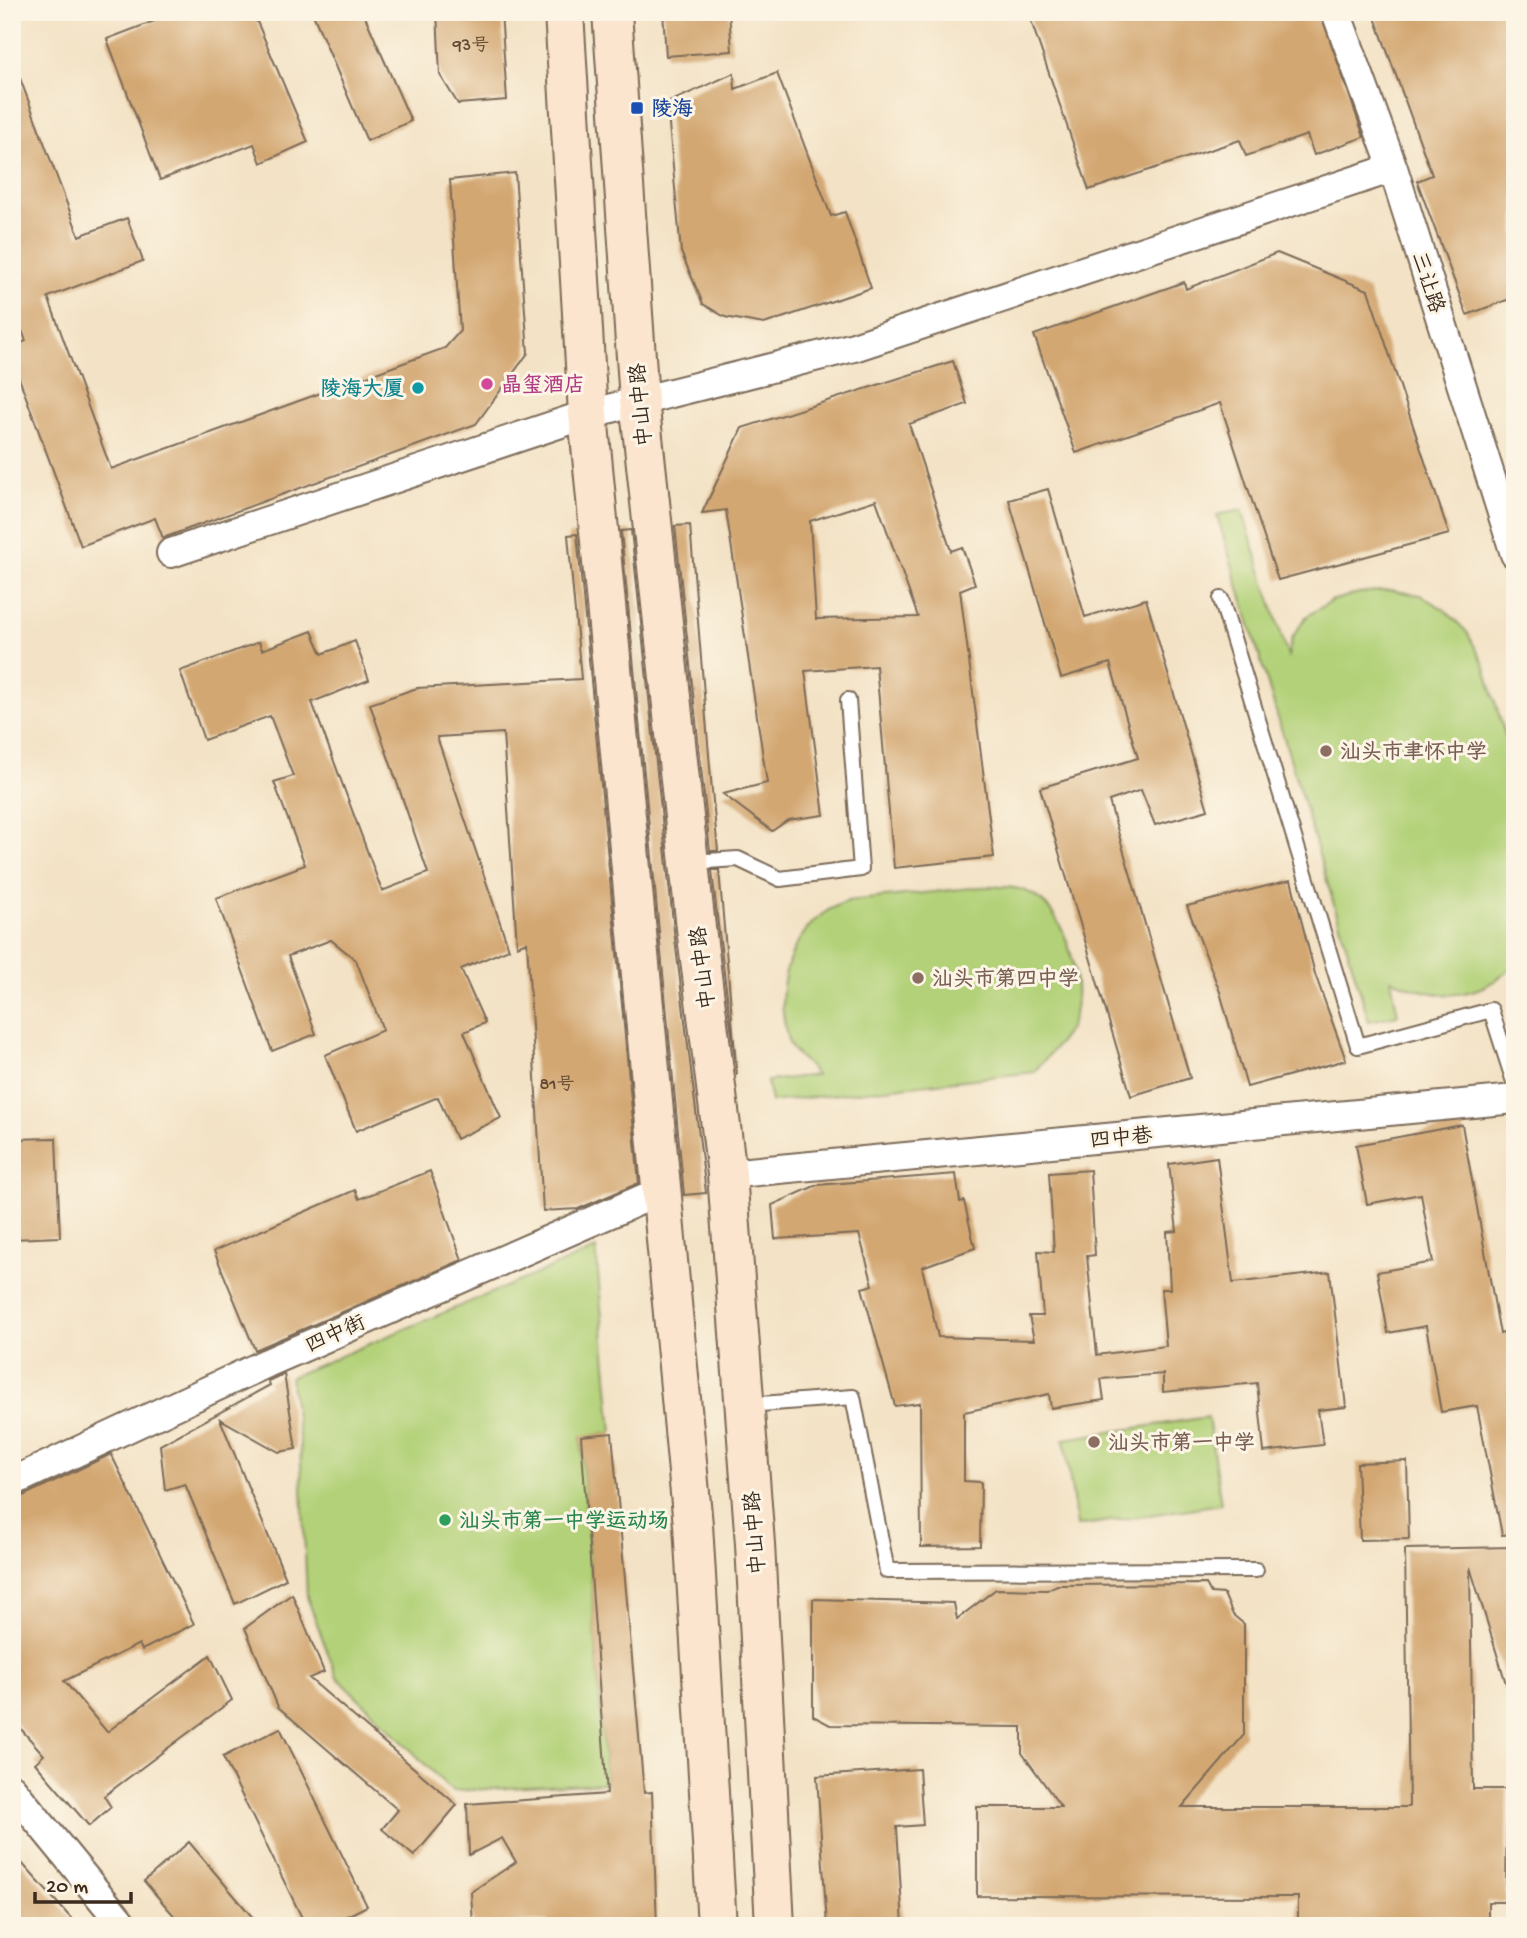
<svg xmlns="http://www.w3.org/2000/svg" width="1527" height="1938" font-family="'Gochi Hand','LXGW WenKai TC',sans-serif">
<style>
.green{fill:#b2d178;stroke:#767e4b;stroke-width:2}
.building{fill:#d3a772;fill-rule:evenodd}
.lines{fill:none;stroke-linecap:round;stroke-linejoin:round}
.lane-casing{stroke:#7b6a58;stroke-width:18}
.street-casing{stroke:#7b6a58;stroke-width:32}
.secondary-casing{stroke:#7b6a58;stroke-width:42}
.lane{stroke:#fff;stroke-width:14}
.street{stroke:#fff;stroke-width:28}
.secondary{stroke:#fce5cf;stroke-width:38}
.transit-dot{fill:#1a4fb4;stroke:#fcf5e5;stroke-width:2.5}
.hotel-dot{fill:#d1479c;stroke:#fcf5e5;stroke-width:2.5}
.culture-dot{fill:#0f9aa8;stroke:#fcf5e5;stroke-width:2.5}
.education-dot{fill:#8d6e63;stroke:#fcf5e5;stroke-width:2.5}
.leisure-dot{fill:#2e9e5b;stroke:#fcf5e5;stroke-width:2.5}
.labels{text-anchor:middle;stroke-width:6;stroke-linejoin:round;paint-order:stroke}
.number-label{font-size:18px;fill:#614933}
.transit-label{font-size:21px;font-weight:bold;fill:#164399;stroke:#fcf5e5;text-anchor:start}
.street-label{font-size:21px;fill:#3b2a1e;stroke:#fcf5e5}
.hotel-label{font-size:21px;font-weight:bold;fill:#b23c85;stroke:#fcf5e5;text-anchor:start}
.culture-label{font-size:21px;font-weight:bold;fill:#0d838f;stroke:#fcf5e5;text-anchor:end}
.education-label{font-size:21px;font-weight:bold;fill:#785e54;stroke:#fcf5e5;text-anchor:start}
.leisure-label{font-size:21px;font-weight:bold;fill:#27864d;stroke:#fcf5e5;text-anchor:start}
</style>
<rect width="100%" height="100%" fill="#fcf5e5"/>
<filter id="ink" filterUnits="userSpaceOnUse"><feTurbulence type="fractalNoise" baseFrequency=".0143" numOctaves="2"/><feDisplacementMap in="SourceGraphic" scale="14" xChannelSelector="R" yChannelSelector="G"/><feConvolveMatrix kernelMatrix="1 2 1 2 8 2 1 2 1" color-interpolation-filters="sRGB"/></filter>
<filter id="wash" filterUnits="userSpaceOnUse"><feTurbulence type="fractalNoise" baseFrequency=".00686" numOctaves="4" result="noise"/><feDisplacementMap in="SourceGraphic" scale="28" xChannelSelector="R" yChannelSelector="G"/><feGaussianBlur stdDeviation="1.57" result="paint"/><feColorMatrix in="noise" values="0 0 0 0 0 0 0 0 0 0 0 0 0 0 0 0 0 1.4 0 .05"/><feComposite in="paint" operator="in"/></filter>
<g filter="url(#wash)">
<rect width="100%" height="100%" fill="#f3e2c5"/>
<path class="green" d="M1242,510L1288,656L1292,638L1306,617L1331,601L1359,593L1390,590L1420,595L1445,610L1467,632L1484,664L1515,769V965C1475,1002 1438,1001 1391,979L1398,1015L1369,1021L1217,515Z
M980,887C996,887 1013,885 1028,892C1068,909 1089,993 1068,1030C1060,1045 1045,1058 1034,1072L771,1102L767,1081L816,1075C809,1064 797,1057 791,1047C786,1041 786,1028 784,1020C776,972 798,918 848,901Z
M596,1249L612,1433L581,1437L606,1783L452,1791L337,1677L307,1597L300,1443L290,1377Z
M1208,1417L1221,1504L1077,1526L1064,1439Z"/>
<g id="blocks">
<path class="building" d="M178,12H253L308,142L261,163L254,144L160,180L107,39Z
M312,12H363L411,121L367,141Z
M437,12H501L507,100L458,104L440,75Z
M663,12H729L732,51L666,56Z
M1028,12H1320L1364,137L1314,155L1307,135L1246,156L1240,140L1089,190Z
M1373,12H1515V297L1467,315L1417,181L1432,175Z
M12,65H15L79,236L127,218L143,261L48,297L111,469L445,348L460,331L450,180L515,173L528,353L476,424L163,538L155,518L81,546L12,359V347L26,341L12,305V261L21,258L12,234Z
M734,73L735,89L777,73L831,216L845,212L871,288L764,324L725,317L703,304L681,252L667,103Z
M1277,253L1368,290L1449,534L1278,580L1220,403L1076,453L1034,335L1184,282L1186,289Z
M953,361L967,404L909,424L951,551L962,547L975,584L960,590L994,857L894,868L876,666L805,671L824,815L788,820L772,831L723,794L767,783L726,510L702,513L742,428ZM876,500L918,617L816,619L810,521Z
M1048,489L1085,617L1146,599L1208,810L1155,825L1141,790L1109,801L1190,1078L1131,1096L1040,788L1138,758L1110,663L1061,678L1009,500Z
M690,525L712,791L718,851H710L675,526Z
M631,530L674,931L706,1193L684,1195L621,531Z
M577,534L639,1183L578,1209L543,1211L527,942L517,946L503,733L437,737L509,949L461,969L485,1023L464,1032L501,1118L456,1139L438,1097L356,1131L325,1055L383,1030L356,960L331,940L288,956L316,1034L272,1051L216,898L305,865L274,782L293,776L270,716L204,740L180,671L259,642L262,650L312,631L322,654L355,641L369,680L312,702L382,891L428,873L370,704L417,688L581,679L568,535Z
M712,870H719L737,1075L718,925Z
M1291,880L1315,974L1346,1060L1247,1087L1220,992L1187,906Z
M1462,1125L1500,1334L1512,1331L1515,1345V1534L1502,1535L1477,1406L1441,1412L1426,1326L1388,1333L1377,1272L1433,1262L1421,1194L1367,1204L1356,1145Z
M56,1138L60,1237L12,1239V1139Z
M1217,1157L1233,1283L1330,1272L1346,1407L1318,1410L1323,1445L1264,1452L1257,1383L1163,1392V1374L1101,1379L1104,1400L1051,1408L1049,1394L964,1412V1481L981,1482L980,1546L921,1547L920,1403L895,1406L862,1288L873,1285L859,1234L775,1239L772,1205L817,1185L956,1174L960,1202L964,1201L975,1248L922,1267L938,1337L1034,1340L1029,1316H1043L1038,1251L1054,1252L1049,1173L1090,1170L1095,1255L1087,1256L1097,1355L1166,1346L1161,1289H1170L1167,1232L1177,1231L1169,1164Z
M430,1171L462,1260L255,1350L214,1251L355,1190L359,1199Z
M284,1374L296,1449L279,1452L220,1419L286,1579L235,1604L185,1484L165,1490L160,1445L270,1385L268,1381Z
M612,1433L644,1793L652,1792L657,1926H548V1921L473,1925L471,1892L516,1862L502,1838L469,1855L467,1804L607,1794L581,1436Z
M111,1454L194,1624L142,1650L139,1644L64,1681L107,1732L210,1655L232,1700L104,1796L111,1807L89,1826L35,1763L44,1755L12,1719V1501Z
M1407,1461L1409,1539L1360,1540L1357,1463Z
M1514,1547L1515,1692L1509,1693L1470,1567L1473,1789H1507L1506,1902H1488V1926H1298V1897L977,1896V1807H1061L1022,1753V1727L830,1725L813,1716V1599L954,1603L957,1619L996,1589L1047,1590L1057,1585L1206,1584L1211,1593L1224,1594L1233,1615L1244,1624V1735L1182,1807H1409L1405,1549Z
M292,1594L324,1672L309,1678L457,1805L414,1856L382,1829L398,1810L278,1707L245,1628Z
M280,1728L367,1906L327,1926H306L223,1757Z
M919,1769L923,1825L897,1827L903,1926H827L817,1776Z
M189,1842L260,1926H183L144,1881Z
M12,1852L78,1926H12Z"/>
</g>
</g>
<g filter="url(#ink)">
<use href="#blocks" fill-opacity="0" stroke="#7b6a58" stroke-width="2"/>
<g class="lines">
<defs>
<path id="lane" d="M1221,599L1358,1046L1491,1010L1515,1085
M691,862L738,859L780,879L861,869L848,700
M747,1405L853,1397L887,1571L1256,1570"/>
<path id="street" d="M1336,12L1393,168L1515,554
M171,553L588,414L854,347L1393,168
M727,1174L1515,1099
M12,1482L267,1363L661,1191
M12,1789L124,1926"/>
<path id="secondary" d="M564,12L588,414L693,1525L717,1926
M612,12L639,400L696,928L727,1174L755,1544L775,1926"/>
</defs>
<use href="#lane" class="lane-casing"/>
<use href="#street" class="street-casing"/>
<use href="#secondary" class="secondary-casing"/>
<use href="#lane" class="lane"/>
<use href="#street" class="street"/>
<use href="#secondary" class="secondary"/>
</g>
</g>
<rect class="transit-dot" x="630" y="101" width="14" height="14" rx="3.5"/>
<circle class="hotel-dot" cx="487" cy="384" r="7"/>
<circle class="culture-dot" cx="418" cy="388" r="7"/>
<g class="education-dot">
<circle cx="1326" cy="751" r="7"/>
<circle cx="918" cy="978" r="7"/>
<circle cx="1094" cy="1442" r="7"/>
</g>
<circle class="leisure-dot" cx="445" cy="1520" r="7"/>
<g class="labels">
<g class="number-label">
<text x="471" y="50">93号</text>
<text x="557" y="1089">81号</text>
</g>
<g class="transit-label">
<text x="651" y="115">陵海</text>
</g>
<g class="street-label">
<text transform="translate(1429 282) rotate(72)" y="7">三让路</text>
<text transform="translate(640 405) rotate(-95)" y="7">中山中路</text>
<text transform="translate(702 968) rotate(-97)" y="7">中山中路</text>
<text transform="translate(1121 1137) rotate(-5)" y="7">四中巷</text>
<text transform="translate(335 1333) rotate(-24)" y="7">四中街</text>
<text transform="translate(754 1533) rotate(-94)" y="7">中山中路</text>
</g>
<g class="hotel-label">
<text x="501" y="391">晶玺酒店</text>
</g>
<g class="culture-label">
<text x="404" y="395">陵海大厦</text>
</g>
<g class="education-label">
<text x="1340" y="758">汕头市聿怀中学</text>
<text x="932" y="985">汕头市第四中学</text>
<text x="1108" y="1449">汕头市第一中学</text>
</g>
<g class="leisure-label">
<text x="459" y="1527">汕头市第一中学运动场</text>
</g>
</g>
<rect width="1527" height="1938" fill="none" stroke="#fcf5e5" stroke-width="42"/>
<path d="M35 1892v10h96v-10" fill="none" stroke="#3b2a1e" stroke-width="3.5"/>
<text x="46" y="1892" font-size="21" fill="#3b2a1e" stroke="#fcf5e5" stroke-width="5" paint-order="stroke">20 m</text>
</svg>
